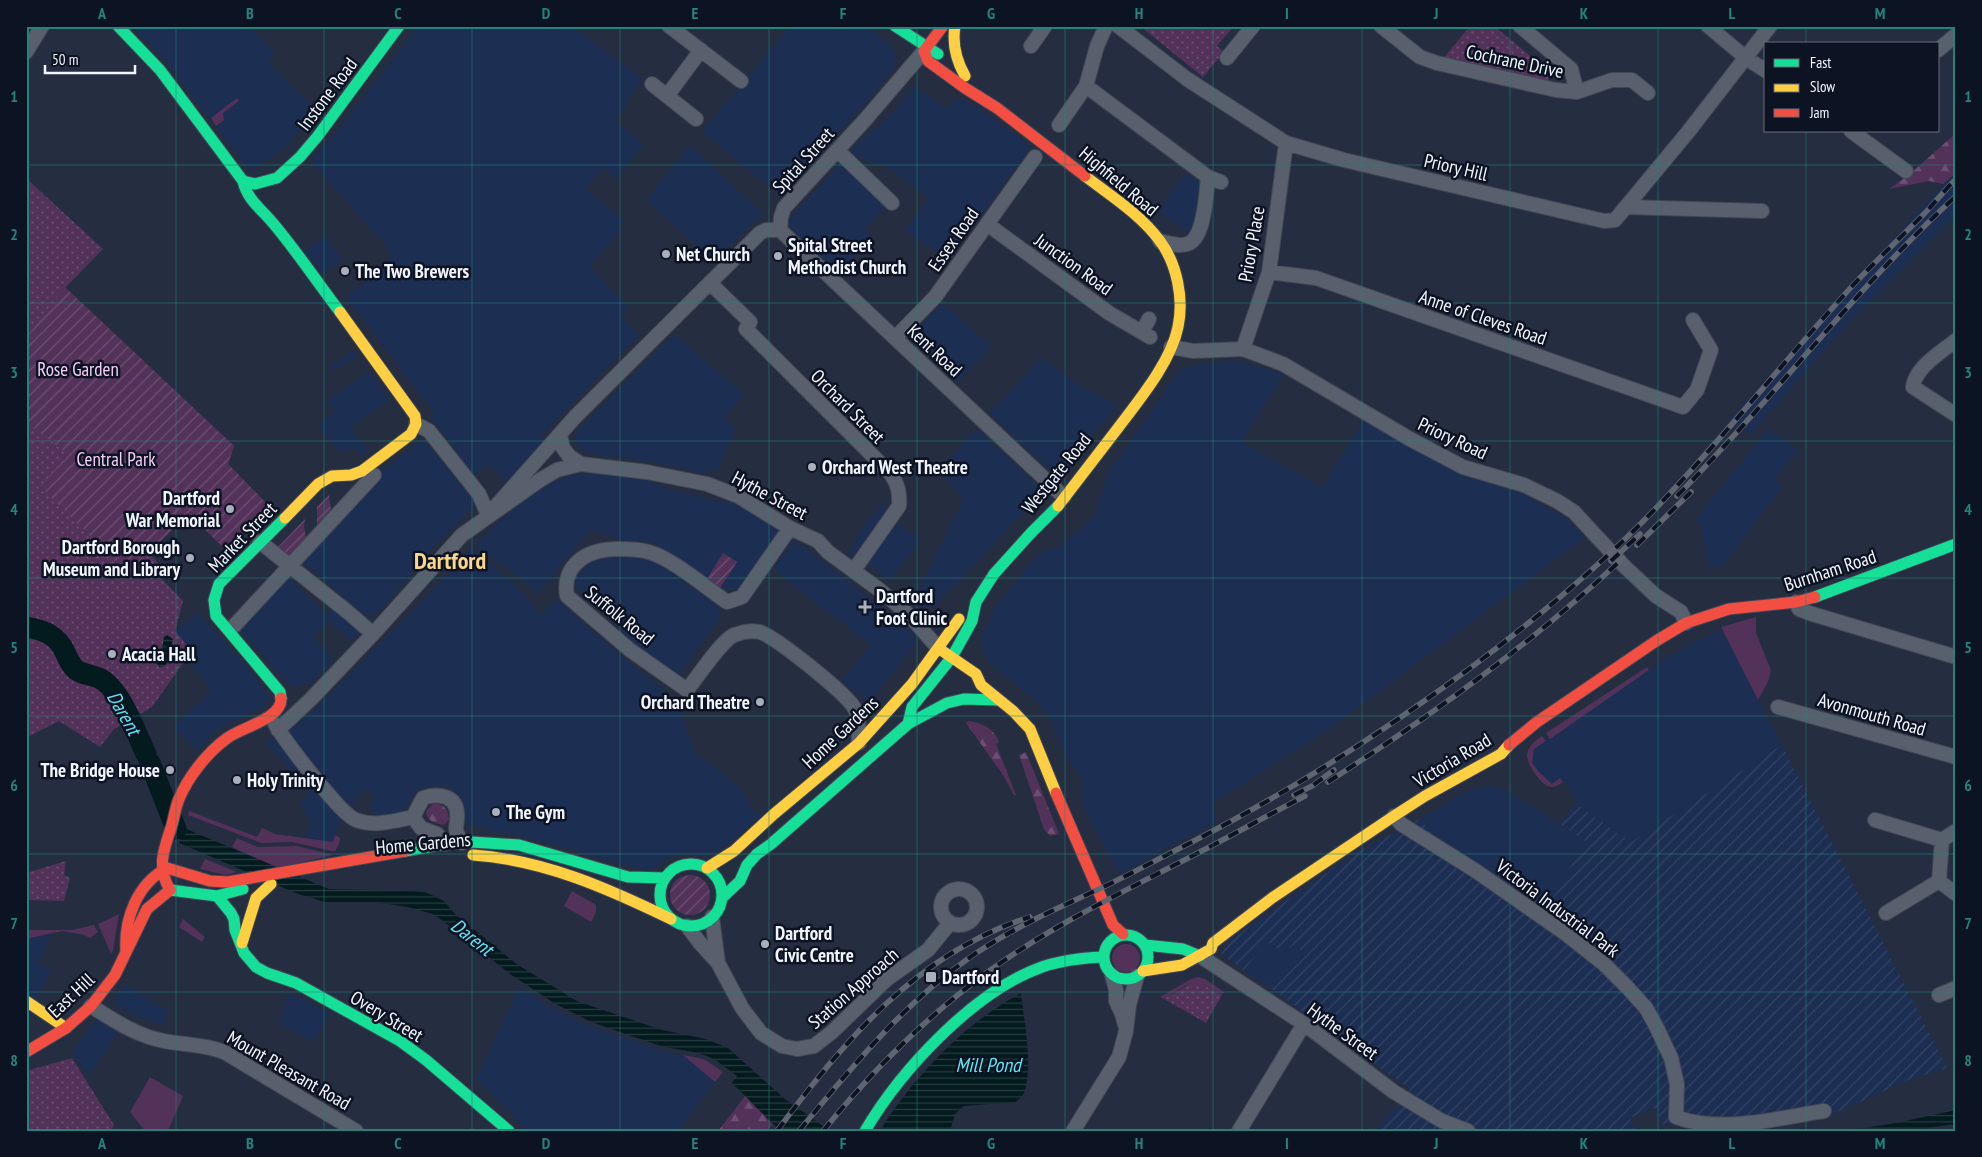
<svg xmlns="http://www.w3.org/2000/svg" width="1982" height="1157" font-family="'PT Sans Narrow',sans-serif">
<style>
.built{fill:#1d2e53}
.industrial{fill:url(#industrial-furrows)}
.grass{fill:#533259}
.forest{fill:url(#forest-firs)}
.park{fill:url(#park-dots)}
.garden{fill:url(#garden-furrows)}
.water{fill:url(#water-rules)}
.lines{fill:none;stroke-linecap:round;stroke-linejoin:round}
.river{stroke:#031a1e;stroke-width:21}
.street-casing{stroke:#424755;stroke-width:16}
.fast-casing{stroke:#424755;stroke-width:13}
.slow-casing{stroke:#424755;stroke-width:13}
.jam-casing{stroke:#424755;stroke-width:13}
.street{stroke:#585f6d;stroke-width:14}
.fast{stroke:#16e098;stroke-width:11}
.slow{stroke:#ffcf43;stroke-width:11}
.jam{stroke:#f24e42;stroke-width:11}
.rail-casing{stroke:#606572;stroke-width:5.5}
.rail{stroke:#0c1322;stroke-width:4;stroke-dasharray:11;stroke-linecap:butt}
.grid{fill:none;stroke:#26837c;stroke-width:1;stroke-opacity:0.55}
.poi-dot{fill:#aaafbc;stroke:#0c1322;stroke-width:2}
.labels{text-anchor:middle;stroke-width:5;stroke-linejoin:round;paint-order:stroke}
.street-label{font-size:19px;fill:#f1f5fe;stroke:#0c1322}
.poi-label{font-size:19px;font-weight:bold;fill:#f1f5fe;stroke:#0c1322;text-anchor:start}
.park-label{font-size:19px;fill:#f5cdf7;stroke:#0c1322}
.water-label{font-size:20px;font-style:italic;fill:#5ee5f2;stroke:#0c1322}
.district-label{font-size:24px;font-weight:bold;fill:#fbd68d;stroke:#0c1322}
.neatline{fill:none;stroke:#26837c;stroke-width:2}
.grid-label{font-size:16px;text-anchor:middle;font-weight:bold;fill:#26837c}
</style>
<defs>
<pattern id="industrial-furrows" width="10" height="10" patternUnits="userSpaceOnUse" patternTransform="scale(1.25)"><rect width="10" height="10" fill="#1d2e53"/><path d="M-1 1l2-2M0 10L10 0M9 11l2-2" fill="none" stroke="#334364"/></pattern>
<pattern id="forest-firs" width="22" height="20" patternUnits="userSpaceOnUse" patternTransform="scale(1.25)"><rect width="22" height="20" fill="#533259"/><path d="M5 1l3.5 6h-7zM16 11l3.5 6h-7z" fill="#6c5072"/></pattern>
<pattern id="park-dots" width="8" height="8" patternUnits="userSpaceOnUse" patternTransform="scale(1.25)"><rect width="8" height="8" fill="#533259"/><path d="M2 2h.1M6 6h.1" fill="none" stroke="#6c5072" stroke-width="1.8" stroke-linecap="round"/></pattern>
<pattern id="garden-furrows" width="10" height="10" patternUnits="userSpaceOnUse" patternTransform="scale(1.25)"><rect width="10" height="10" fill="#533259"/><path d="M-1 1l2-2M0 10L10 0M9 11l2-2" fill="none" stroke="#6c5072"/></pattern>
<pattern id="water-rules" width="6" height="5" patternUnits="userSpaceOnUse" patternTransform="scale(1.25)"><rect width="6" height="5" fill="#031a1e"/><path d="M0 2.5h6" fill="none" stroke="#283c40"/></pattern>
</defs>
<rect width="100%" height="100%" fill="#252d41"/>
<path class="built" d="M130,26H246L275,52L266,62L318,111L286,146L255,168L249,169L161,55Z
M419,26H571L642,79L615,122L644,144L616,179L603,169L585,189L623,220L618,227L621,230L589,267L629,307L620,316L639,335L540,436L546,442L506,482L489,464L474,475L431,418L435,415L433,412L347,297L373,275L390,257V251L311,161L341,127Z
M791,26H865L889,44L895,54V59L892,72L801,175L780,196L767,183L752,173L702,131Z
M913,85L944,107L948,108L954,100H961L979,108L1031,147L948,259L905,230L929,198L882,163L879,166L874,161L871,163L861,154L856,159L850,152L870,132L872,133L899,106L914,87Z
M690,145L762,213L715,261L646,200Z
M843,161L886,205L865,230L872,236L838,273L790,227V218Z
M1186,173L1200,183L1193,228L1189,233L1158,211Z
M1956,174V215L1851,320L1751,434L1730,419L1937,191Z
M326,236L342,259L323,274L305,251Z
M942,303L991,346L957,382L910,338Z
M674,334L744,395L723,418L735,428L717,471L707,468L705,474L658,463L590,453L581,449L575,439L577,431Z
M354,350L359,356L333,371L330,366Z
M1042,358L1077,384L1116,405L1107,419L1063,470L1053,472L990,413Z
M1237,361L1275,371L1283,376L1241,441L1320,487L1327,480L1366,416L1462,473L1520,492L1566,518L1584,538L1333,726L1213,803L1216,821L1120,874L1084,808L1080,775L1070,761L1047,713L1039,704L986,659L982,648L981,636L1000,601L1040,552L1061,546L1094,517L1108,473L1181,369L1193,365Z
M370,371L389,400L350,427L368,451L361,456L355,448L340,452L318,426L335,411L327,401Z
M977,429L1042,490V493L934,607L926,609L914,600L964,497L938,471Z
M1768,429L1798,449L1775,478L1783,486L1722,566L1709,567L1701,526L1696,519Z
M423,439L477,503L415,566L413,568L414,570L377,613L376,612L371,615L367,616L298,558L378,474Z
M590,473L633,476L654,480L653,485L726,503L728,498L781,531L740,590H723L657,544L650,542H630L591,530L556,570L557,571L538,594L502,563L500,565L476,544L519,502L521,503L548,485L567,476Z
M888,497L881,521L858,557L849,552L862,528Z
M898,523L920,541L889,580L867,562Z
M795,540L917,636L914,641L916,643L870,702L842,681L871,645L773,569Z
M472,547L526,596L525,597L541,614L556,599L620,655L666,691L674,700L680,698L687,701L688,709L685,713L681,714L695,752L739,787L745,795L748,804L760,818L714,854L703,856L686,854L667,857L658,866L646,870L578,853V851L573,850L502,831L501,833L463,823L464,811L461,798L453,790L443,785H432L416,791L405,808L394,816L392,813L382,816L374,814L370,806L374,795L365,788L349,809L317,774L288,730L294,727L316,708L416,608Z
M623,556L653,560L718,606L720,617L678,676L619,634L623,629L573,584L584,566L589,562L607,557Z
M283,573L325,613L334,609L359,632L351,642L329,621L313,637L334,659L308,686L304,682L298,687L290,685L234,623Z
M198,613L252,673L269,696L265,706L217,729L197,751L173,727L212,690L186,659L194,653L175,631Z
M1722,630L1782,745L1631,842L1576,804V799L1560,778L1552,784L1535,768L1531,757L1532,752L1538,746L1656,665L1695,642Z
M277,734L302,764L292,772L266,743Z
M315,784L343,816L337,828L333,842L304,839L312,823L300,803L306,798L305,795Z
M1485,785L1504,789L1585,841L1548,907L1432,834L1420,819L1467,791Z
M52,934L38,963L51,970L36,1000L26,994V939Z
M1267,941L1282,950L1296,944L1301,951L1266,985L1244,970Z
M125,985L153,1003L169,1010L163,1025L137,1016L114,1003Z
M519,988L552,1008L588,1026L664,1051L683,1055L715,1082L677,1131H528L476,1079Z
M289,994L305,1000L329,1013L313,1042L279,1023Z
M99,1017L120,1029L89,1076L71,1052Z"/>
<path class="industrial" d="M1782,745L1947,1068L1908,1080L1841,1111L1748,1131H1724L1663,1124L1655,1108L1630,1118L1635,1131H1376L1410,1089L1266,985L1301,951L1296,944L1282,951L1267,942L1244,970L1221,954L1233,938L1289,899L1358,852L1420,819L1432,834L1548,907L1585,841L1560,824L1566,815L1576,804L1631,842Z"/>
<path class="grass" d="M237,98L239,101L223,113L224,120L216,126L211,118Z
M1756,617V633L1771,670L1768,682L1758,700L1721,627Z
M1647,667L1649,670L1550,739L1546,733Z
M1542,736L1546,741L1534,749L1532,763L1539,772L1552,784L1560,778L1563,782C1559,784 1556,787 1552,787C1542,788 1526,763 1527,754C1529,745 1536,740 1542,736Z
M189,811L257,837L262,828L275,834L333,842L335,835L340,838L339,844L335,851H332L292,842L261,843L188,815Z
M237,838L258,847L297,846L333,855L278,868L232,847Z
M205,859L237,872L225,875L200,869Z
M572,891L596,905V912L591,922L564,906Z
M119,914L113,950L111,954L98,924Z
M183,919L205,937L202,942L179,927Z
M94,925L98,932L90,938L84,935L62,931L26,939V930H72Z
M1112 958a14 14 0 1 1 28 0a14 14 0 1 1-28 0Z
M1198,977L1205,979L1224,992L1222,995C1192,977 1193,981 1164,999L1160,997L1191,979Z
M683,1055L704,1059L723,1072L715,1082Z
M150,1077L183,1096L168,1131H145L130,1112Z"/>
<path class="forest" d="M1956,133V173L1943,184L1929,181L1889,189L1910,174Z
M968,721C981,722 995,729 999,742L996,744L1016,795H1014L1003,775L966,723Z
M1026,752L1059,834L1050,836L1044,829L1019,755Z
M434,803C444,804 448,809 449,819L444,825C435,823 427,822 426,811Z
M746,1095L772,1124L768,1131H718Z"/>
<path class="park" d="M1140,26H1234L1217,46L1224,52L1203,77Z
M1470,26H1494L1552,74L1544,85L1442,60Z
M26,178L103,249L65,288L234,446L228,464L270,507L227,551L189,513L149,553L158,563L152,569L183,601L175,631L194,653L186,659L152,707L114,729L100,747L59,721L26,738Z
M66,861L64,875L70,878L64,901L26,900V873Z
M1198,982L1222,995L1206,1023L1164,999L1190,984Z
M72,1058L114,1125L111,1131H26V1071Z"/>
<path class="garden" d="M65,287L234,446L228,464L270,507L227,551L188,513L128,574L40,486L69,455L26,422V338Z
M329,495L331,510L317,527V507Z
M305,519L304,527L306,538L290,557L281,552L278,547Z
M723,553L737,562L720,588L707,579Z
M670 895a20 20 0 1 1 40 0a20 20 0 1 1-40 0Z"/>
<path class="water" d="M167,635L173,639L169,660L165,666L159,667L155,661L162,649L164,637Z
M184,828L329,889L411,891L424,892L434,896L444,901L455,914L518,965L577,1001L662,1030L706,1039L728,1048L785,1099L830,1131C815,1131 797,1133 783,1131C777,1130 741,1091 732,1083L737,1076L717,1061L707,1056L694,1052L664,1047L634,1037L589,1021L554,1003L510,974L458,932L433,914L407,907L377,902H325L298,894L179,843Z
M1021,993C1024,1022 1033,1062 1025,1090C1024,1095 1019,1099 1016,1102L964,1106L955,1114L950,1131H883L881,1129C916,1074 964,1024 1021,993Z
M1956,1110V1124L1905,1131H1839L1891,1124Z"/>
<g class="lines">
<path class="river" d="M26,627C44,630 57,635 65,652C68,659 70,664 75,669C83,676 95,674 104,681C123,695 136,733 146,754
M150,763L176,829"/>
<defs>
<path id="street" d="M669,26L741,81
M1118,26L1187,79L1286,143L1344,160L1604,221L1615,220L1688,132L1770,26
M1381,26L1420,57L1437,63L1556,90L1577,92L1612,80H1632L1648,93
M1520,26L1571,69L1577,92
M1708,26L1746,58L1766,71
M1031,46L1045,26
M1938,50L1956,35
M26,52L42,26
M1227,58L1253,26
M652,84L696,119
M1086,86L1208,177L1221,182
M667,96L701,50
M1059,125L1086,86L1097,46L1106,26
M1851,131L1906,171
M837,150L892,203
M1626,207L1762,211
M987,224L1109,313L1150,337
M780,230L1064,497
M780,230L781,217L784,208L865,120L924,51
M1160,241C1169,243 1178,247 1187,244C1205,239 1206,194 1208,177
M1269,272L1316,278L1683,407L1697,390L1711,350L1693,320
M710,283L750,322L746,329L891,474C898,485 900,493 899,506L854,570
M1142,332L1149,319
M895,338L935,297L1035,157
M1956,340C1942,352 1915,367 1913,387L1956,415
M1171,347L1193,351L1243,349L1283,364L1410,439L1463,467L1524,485L1557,501L1574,512L1623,565L1656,596L1681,612L1686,623
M1243,349L1269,272L1286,143
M416,424L429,431L479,494L488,515
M560,435L563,448L569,456L581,464L647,472L707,484L738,496L790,528L818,541L828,552L881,591L909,615L939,649
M488,515L575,417L760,233L766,230H780
M790,528L742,597L727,602C707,588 671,558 649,552C639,549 628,549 618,549C605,549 592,551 581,559C569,568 564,581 567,596L630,650L687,690C696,679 722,640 734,635C742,632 752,630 760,632C777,638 846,693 855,709C860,718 858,732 859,743
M260,542L349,613L373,634
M1796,602L1799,609L1809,613L1956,657
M234,626L374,475
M1778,707L1956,757
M275,724C285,741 341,815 356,820C374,827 394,821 413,817
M278,730L311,699L373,634L462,535L540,480L557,470L581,464
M1394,816L1401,824L1476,871L1566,934L1604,964L1627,987L1646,1008L1657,1028L1671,1058L1677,1084L1676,1117C1722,1134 1777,1118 1824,1111
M1875,820L1942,840L1956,831
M1942,840L1939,881L1956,894
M445,844L437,834L421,828L413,817L423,798C437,793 456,795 457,813C458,818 456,824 456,829C456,833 460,839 462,843
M941 907a18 18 0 1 1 36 0a18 18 0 1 1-36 0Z
M1886,913L1939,881
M712,917L718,963
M687,926L700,943L718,963L742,1008L761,1033L782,1046L797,1049L814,1046L832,1032L887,979L928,950L950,923
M1200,956L1304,1024L1394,1092L1442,1121L1468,1131
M1112,975L1116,990V1001L1122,1014L1125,1025
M1939,995L1956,988
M91,1006C113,1020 137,1036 164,1041C184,1045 204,1044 224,1052L356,1131
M1073,1131L1119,1057L1126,1031L1129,1005L1137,976
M1239,1131L1304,1024"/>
<path id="fast" d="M118,26L160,70L243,181C247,199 260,208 272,222C296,250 317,282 340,312
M895,26L938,54
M243,181L255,184L277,178L300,157L317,137L399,26
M1815,597L1956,544
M281,698L280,692L216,616L214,600L219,584L285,518
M908,724L912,707L952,657L972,621L976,602L994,574L1031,533L1058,506
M405,851L445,844L472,842L519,845L628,877L665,878
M660 895a31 31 0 1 1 62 0a31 31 0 1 1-62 0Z
M170,890L217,896L243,889
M217,896L231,913L234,919L235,930L244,953L256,967L267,973L296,983L400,1041L426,1060L509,1131
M722,898L740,881L747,865L757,854L771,844L908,724L947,703L964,699L998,700
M1104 957a22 22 0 1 1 44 0a22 22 0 1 1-44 0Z
M1145,945L1183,949L1200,956
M865,1131C901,1070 974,991 1042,967C1062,960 1083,958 1103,957"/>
<path id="slow" d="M955,26C952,44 956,60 965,76
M1058,506C1078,480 1098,454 1118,428C1139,400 1171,362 1178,327C1184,299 1177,264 1160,241C1140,214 1111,196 1085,176
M285,518L318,484L332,476L351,475L362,471L411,434L416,424L415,416L340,312
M941,650L976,674L981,685L1013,711L1030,729L1056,793
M473,855C544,860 607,888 671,919
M707,868L734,851L774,814L859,743L912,684L959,619
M242,943L256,898L271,884
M1143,971L1182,965L1211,949L1213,943L1272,898L1394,816L1425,796L1501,754L1509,745
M26,1001L66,1028"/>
<path id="jam" d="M943,26L924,51L928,61L965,88L997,108L1085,176
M1509,745L1537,722L1656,641L1686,623L1729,609L1796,602L1815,597
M1056,793L1113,925L1123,934
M170,890C157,868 163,851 171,828C174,819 175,808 179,799C188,777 207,753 226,739C239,728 283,719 281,698
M126,951C124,919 137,884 167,868L210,881L228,882L405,851
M26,1052L66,1028L91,1006L115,975L147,909L170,890"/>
</defs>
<use href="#street" class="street-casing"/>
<use href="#fast" class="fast-casing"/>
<use href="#slow" class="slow-casing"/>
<use href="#jam" class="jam-casing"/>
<use href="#street" class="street"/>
<use href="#fast" class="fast"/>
<use href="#slow" class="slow"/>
<use href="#jam" class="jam"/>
<defs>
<path id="rail" d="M1677,496C1773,399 1855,289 1956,196
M1637,545L1691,492
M1611,561L1640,534
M1328,782C1432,715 1533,643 1623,558
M1294,795L1312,786L1334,770
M777,1131C845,1040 918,952 1030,917
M799,1131C851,1068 902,1005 969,958C1009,930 1053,910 1097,890C1129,875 1160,858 1192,842C1291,791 1379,735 1469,669C1536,619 1601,566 1659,505C1727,434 1788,356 1855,283C1878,259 1902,236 1925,213C1935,202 1945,190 1956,179
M823,1131C872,1071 927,1016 989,971C1053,925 1125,891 1194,855C1231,836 1268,815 1305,796"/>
</defs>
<use href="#rail" class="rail-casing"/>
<use href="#rail" class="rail"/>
</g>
<path class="grid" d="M176,26V1131M324,26V1131M472,26V1131M620,26V1131M769,26V1131M917,26V1131M1065,26V1131M1213,26V1131M1362,26V1131M1510,26V1131M1658,26V1131M1806,26V44M1806,131V1131M26,165H1956M26,303H1956M26,441H1956M26,578H1956M26,716H1956M26,854H1956M26,992H1956"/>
<g class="poi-dot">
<circle cx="666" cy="254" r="5"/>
<circle cx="778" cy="256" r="5"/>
<circle cx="345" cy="271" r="5"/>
<circle cx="812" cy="467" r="5"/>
<circle cx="230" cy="509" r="5"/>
<circle cx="190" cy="558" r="5"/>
<path d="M862.5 599.5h5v5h5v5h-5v5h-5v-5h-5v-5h5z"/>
<circle cx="112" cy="654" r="5"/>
<circle cx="760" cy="702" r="5"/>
<circle cx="170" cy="770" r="5"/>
<circle cx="237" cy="780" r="5"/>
<circle cx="496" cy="812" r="5"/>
<circle cx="765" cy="944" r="5"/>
<rect x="925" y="971" width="12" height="12" rx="2.5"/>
</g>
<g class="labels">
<g class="street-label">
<text transform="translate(1515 61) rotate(12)" y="7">Cochrane Drive</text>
<text transform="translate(327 94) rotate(-53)" y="7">Instone Road</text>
<text transform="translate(803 160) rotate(-48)" y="7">Spital Street</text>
<text transform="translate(1456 167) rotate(13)" y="7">Priory Hill</text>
<text transform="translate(1119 181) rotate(40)" y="7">Highfield Road</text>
<text transform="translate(953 239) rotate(-55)" y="7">Essex Road</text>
<text transform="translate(1251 244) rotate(-80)" y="7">Priory Place</text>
<text transform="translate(1074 264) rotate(36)" y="7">Junction Road</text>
<text transform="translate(1483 317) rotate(19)" y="7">Anne of Cleves Road</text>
<text transform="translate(935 350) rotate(43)" y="7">Kent Road</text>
<text transform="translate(848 406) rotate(45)" y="7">Orchard Street</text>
<text transform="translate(1453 438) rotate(25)" y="7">Priory Road</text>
<text transform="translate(1056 473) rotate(-51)" y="7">Westgate Road</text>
<text transform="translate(770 495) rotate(28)" y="7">Hythe Street</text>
<text transform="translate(242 537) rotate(-46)" y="7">Market Street</text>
<text transform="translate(1830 570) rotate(-18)" y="7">Burnham Road</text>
<text transform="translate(620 615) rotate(39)" y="7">Suffolk Road</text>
<text transform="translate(1872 714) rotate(16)" y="7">Avonmouth Road</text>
<text transform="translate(840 732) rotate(-43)" y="7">Home Gardens</text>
<text transform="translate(1452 760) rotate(-31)" y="7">Victoria Road</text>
<text transform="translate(423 843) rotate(-5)" y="7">Home Gardens</text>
<text transform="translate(1558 908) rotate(37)" y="7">Victoria Industrial Park</text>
<text transform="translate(853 988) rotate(-41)" y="7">Station Approach</text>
<text transform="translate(71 995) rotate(-43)" y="7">East Hill</text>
<text transform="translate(387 1016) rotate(31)" y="7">Overy Street</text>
<text transform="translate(1343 1031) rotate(36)" y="7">Hythe Street</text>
<text transform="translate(289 1070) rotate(30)" y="7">Mount Pleasant Road</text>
</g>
<g class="poi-label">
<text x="788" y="252">Spital Street<tspan x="788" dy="22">Methodist Church</tspan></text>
<text x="676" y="261">Net Church</text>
<text x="355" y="278">The Two Brewers</text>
<text x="822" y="474">Orchard West Theatre</text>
<text x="220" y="505" text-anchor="end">Dartford<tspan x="220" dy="22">War Memorial</tspan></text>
<text x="180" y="554" text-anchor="end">Dartford Borough<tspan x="180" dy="22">Museum and Library</tspan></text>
<text x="876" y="603">Dartford<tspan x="876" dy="22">Foot Clinic</tspan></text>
<text x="122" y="661">Acacia Hall</text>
<text x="750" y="709" text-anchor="end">Orchard Theatre</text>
<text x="160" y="777" text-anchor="end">The Bridge House</text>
<text x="247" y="787">Holy Trinity</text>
<text x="506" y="819">The Gym</text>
<text x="775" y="940">Dartford<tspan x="775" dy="22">Civic Centre</tspan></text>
<text x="942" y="984">Dartford</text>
</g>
<g class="park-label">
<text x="78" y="376">Rose Garden</text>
<text x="116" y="466">Central Park</text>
</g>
<g class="water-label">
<text transform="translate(124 713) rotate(60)" y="7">Darent</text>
<text transform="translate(472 937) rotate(38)" y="7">Darent</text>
<text x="988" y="1072">Mill Pond</text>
</g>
<g class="district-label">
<text x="450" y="569">Dartford</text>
</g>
</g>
<rect width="1982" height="1157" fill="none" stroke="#0c1322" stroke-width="55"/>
<rect x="1764" y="42" width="175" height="90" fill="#0c1322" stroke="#686d7a"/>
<rect x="1774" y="59" width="25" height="8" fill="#16e098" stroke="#686d7a"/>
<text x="1810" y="68" font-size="15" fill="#f1f5fe">Fast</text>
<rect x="1774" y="84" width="25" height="8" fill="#ffcf43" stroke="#686d7a"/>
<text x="1810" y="92" font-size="15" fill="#f1f5fe">Slow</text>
<rect x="1774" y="109" width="25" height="8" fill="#f24e42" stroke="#686d7a"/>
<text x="1810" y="118" font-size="15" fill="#f1f5fe">Jam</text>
<path d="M45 65v8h90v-8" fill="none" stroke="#f1f5fe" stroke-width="2.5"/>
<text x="52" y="65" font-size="15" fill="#f1f5fe" stroke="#0c1322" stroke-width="4" paint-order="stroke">50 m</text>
<rect x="28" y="28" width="1926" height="1102" class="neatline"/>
<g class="grid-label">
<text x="102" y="19">A</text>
<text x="250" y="19">B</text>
<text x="398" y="19">C</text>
<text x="546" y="19">D</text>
<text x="695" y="19">E</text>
<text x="843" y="19">F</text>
<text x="991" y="19">G</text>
<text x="1139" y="19">H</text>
<text x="1287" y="19">I</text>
<text x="1436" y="19">J</text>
<text x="1584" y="19">K</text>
<text x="1732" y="19">L</text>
<text x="1880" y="19">M</text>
<text x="14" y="102">1</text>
<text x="1968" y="102">1</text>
<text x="14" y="240">2</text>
<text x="1968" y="240">2</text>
<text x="14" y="378">3</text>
<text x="1968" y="378">3</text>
<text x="14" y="515">4</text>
<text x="1968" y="515">4</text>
<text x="14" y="653">5</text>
<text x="1968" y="653">5</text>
<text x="14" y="791">6</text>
<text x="1968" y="791">6</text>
<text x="14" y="929">7</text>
<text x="1968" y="929">7</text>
<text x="14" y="1066">8</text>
<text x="1968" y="1066">8</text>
<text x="102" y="1149">A</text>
<text x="250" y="1149">B</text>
<text x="398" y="1149">C</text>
<text x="546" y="1149">D</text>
<text x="695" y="1149">E</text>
<text x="843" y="1149">F</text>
<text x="991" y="1149">G</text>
<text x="1139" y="1149">H</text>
<text x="1287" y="1149">I</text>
<text x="1436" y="1149">J</text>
<text x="1584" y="1149">K</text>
<text x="1732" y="1149">L</text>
<text x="1880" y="1149">M</text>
</g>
</svg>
